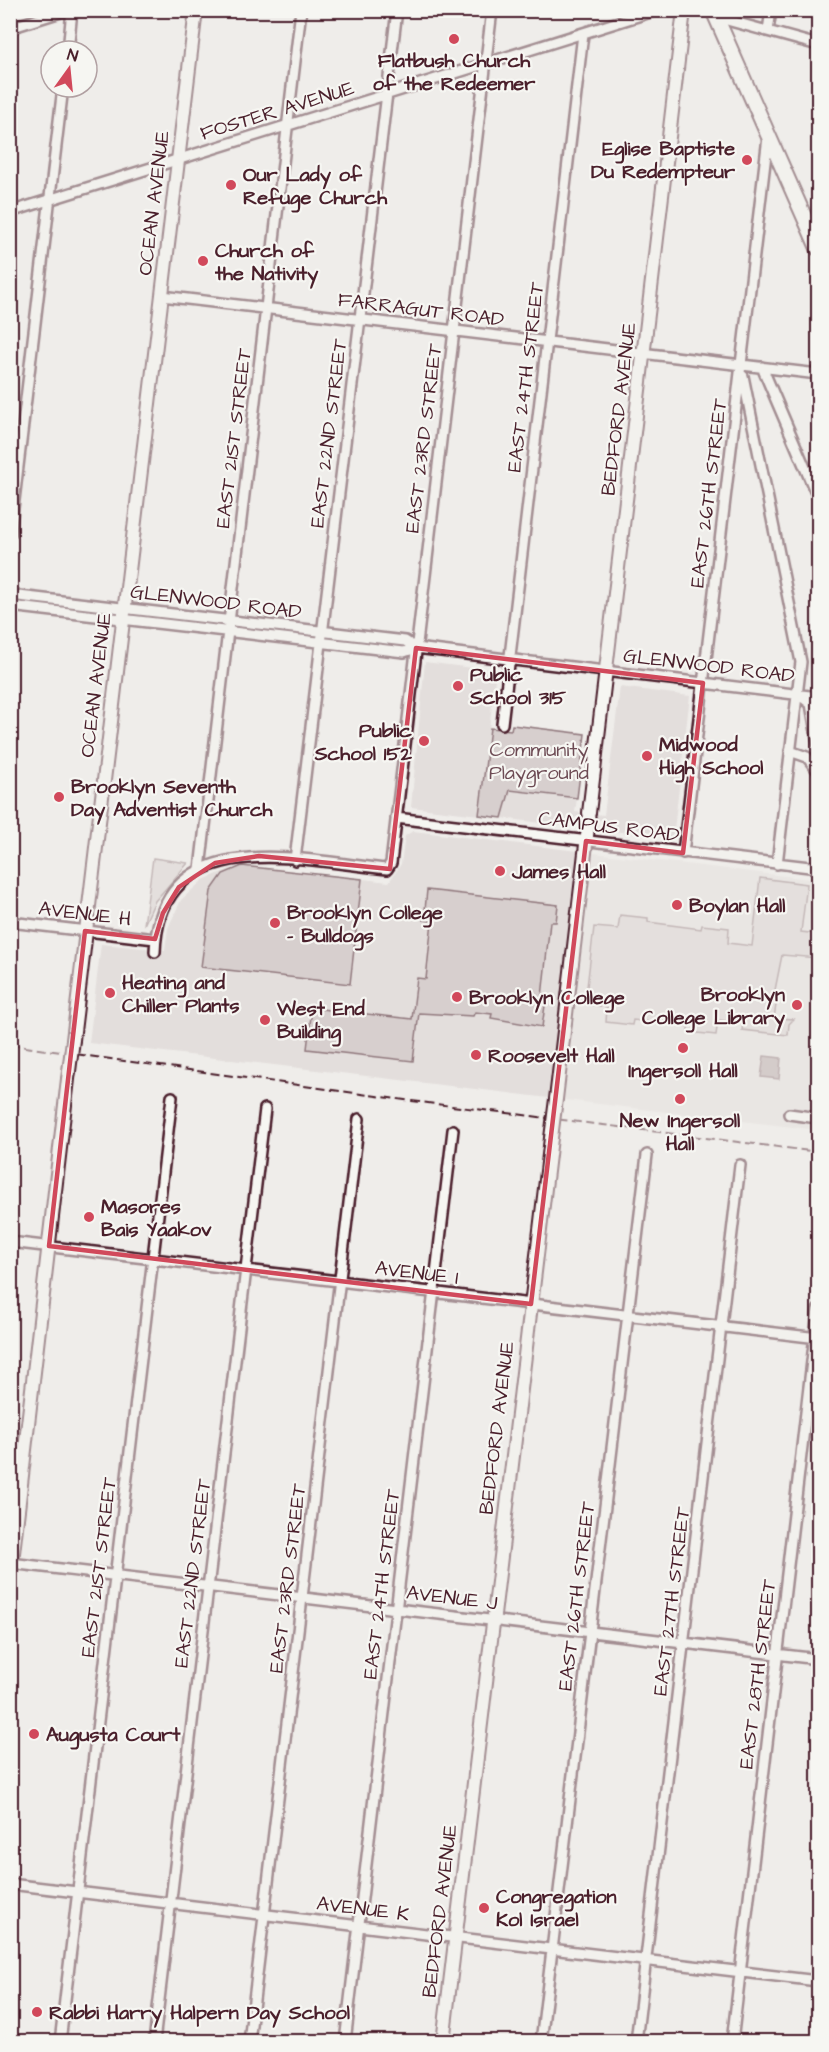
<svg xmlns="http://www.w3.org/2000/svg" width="829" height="2052" font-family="'Architects Daughter',sans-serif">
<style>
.built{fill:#e3dedc}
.green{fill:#d7cfce;stroke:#90777c;stroke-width:1.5}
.water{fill:#b4a4a5;stroke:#8a6f74;stroke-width:1.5}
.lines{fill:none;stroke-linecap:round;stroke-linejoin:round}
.minor-casing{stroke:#4a1f2b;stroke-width:14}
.secondary-casing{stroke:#4a1f2b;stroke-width:16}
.primary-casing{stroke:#4a1f2b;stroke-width:18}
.minor{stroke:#f6f6f2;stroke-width:9}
.secondary{stroke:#f6f6f2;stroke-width:12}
.primary{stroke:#f6f6f2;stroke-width:14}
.rail{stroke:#4a1f2b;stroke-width:2;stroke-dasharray:9 4.5;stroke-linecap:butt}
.secondary-bridge-casing{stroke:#4a1f2b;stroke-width:16;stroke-linecap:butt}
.secondary-bridge{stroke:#f6f6f2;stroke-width:12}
.marked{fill:none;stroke:#d1495b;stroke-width:4.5;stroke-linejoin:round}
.poi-dot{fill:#d1495b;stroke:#f6f6f2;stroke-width:2}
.labels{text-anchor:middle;stroke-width:4.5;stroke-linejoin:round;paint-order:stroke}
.poi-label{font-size:20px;font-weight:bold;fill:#4a1f2b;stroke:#f6f6f2;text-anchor:start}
.street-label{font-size:20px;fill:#4a1f2b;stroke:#f6f6f2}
.park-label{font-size:20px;fill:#6d4b54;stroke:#f6f6f2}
</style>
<rect width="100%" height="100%" fill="#efedea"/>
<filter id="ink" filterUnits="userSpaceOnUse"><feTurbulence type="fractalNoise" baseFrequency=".0167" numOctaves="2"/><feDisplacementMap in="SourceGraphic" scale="12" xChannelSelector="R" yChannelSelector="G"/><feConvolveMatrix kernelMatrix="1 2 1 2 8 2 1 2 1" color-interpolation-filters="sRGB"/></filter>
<g filter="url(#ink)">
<path class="built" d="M425,662L496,671L479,815L411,807Z
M620,687L690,696L673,838L603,830V820L575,817L573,827L502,818L509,790L577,798L575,812L604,815Z
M413,831L818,880V1130L89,1043L101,944L165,950L168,928L181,900L203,880L230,869L254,867L389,882L401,864L405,836Z"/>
<path class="green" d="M512,725L585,734L577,798L510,790L502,818L479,815L490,728L511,730Z
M153,858L188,863L155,901L144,925Z
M242,866L362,879L350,984L201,967L211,891L223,874Z
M760,878L807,884L801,932L818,934V958L782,955L775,990L778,992L774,1018L794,1019L789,1024L788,1035L742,1030L743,1023L718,1020L716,1035L688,1032V1026L633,1020L632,1025L606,1022L607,1007L585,1004L594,927L618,929L620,915L648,918V922L701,929L702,925L729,928L728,943L752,946Z
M427,890L558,905L556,922H550L542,997L546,998L542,1027L491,1018L492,1014L475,1012L473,1016L419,1013L413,1061L307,1049L312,1008L412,1019L417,978L426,979L432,921L424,920Z"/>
<path class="water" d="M764,1056L781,1058L779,1079L761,1077Z"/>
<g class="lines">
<defs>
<path id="minor" d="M716,17L818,45
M10,28L67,10
M768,31L771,10
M68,51L72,10
M10,212L657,10
M162,296L818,374
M762,367L818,498
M743,376L801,662L777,864
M10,534L63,87
M10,595L405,641L416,648L818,697
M10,606L404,652L416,648
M799,695L811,704L818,743
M502,724L583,34
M790,751L807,757L818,771
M396,818L818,868
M683,853L768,137
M295,860L397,10
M200,869L301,10
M10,922L155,939
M155,952C159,822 303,861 387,869L391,863L492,10
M789,1114L818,1118
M10,1242L818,1338
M10,1563L818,1659
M10,1884L818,1981
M60,2042L172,1097
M154,2042L265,1109
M249,2042L359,1119
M345,2042L453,1130
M541,2042L647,1155
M636,2042L740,1165
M732,2042L818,1310"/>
<path id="secondary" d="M589,813L684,10
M73,1040L196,10
M556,1099L589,819
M10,1579L68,1079
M443,2042L551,1138"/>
<path id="primary" d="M713,10L818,248"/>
</defs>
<use href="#minor" class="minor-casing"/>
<use href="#secondary" class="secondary-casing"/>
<use href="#primary" class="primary-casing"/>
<use href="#minor" class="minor"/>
<use href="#secondary" class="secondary"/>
<use href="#primary" class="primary"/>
<path class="rail" d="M10,1045L412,1101L818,1152"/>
<defs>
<path id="secondary-bridge" d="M68,1079L73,1040
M551,1138L556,1099"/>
</defs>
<use href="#secondary-bridge" class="secondary-bridge-casing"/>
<use href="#secondary-bridge" class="secondary-bridge"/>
</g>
</g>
<path d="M0 0H829V2052H0ZM416,648L703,683L683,853L586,841L531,1304L49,1246L85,931L155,939L163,913L179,887L215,863L259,856L390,869Z" fill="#efedea" fill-opacity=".55" fill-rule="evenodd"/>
<path class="marked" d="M416,648L703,683L683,853L586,841L531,1304L49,1246L85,931L155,939L163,913L179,887L215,863L259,856L390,869Z"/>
<g class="poi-dot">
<circle cx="454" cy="39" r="6"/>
<circle cx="747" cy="160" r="6"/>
<circle cx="231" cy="185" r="6"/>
<circle cx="203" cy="261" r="6"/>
<circle cx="458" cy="686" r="6"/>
<circle cx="424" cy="741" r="6"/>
<circle cx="647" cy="756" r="6"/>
<circle cx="59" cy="797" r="6"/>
<circle cx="500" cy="871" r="6"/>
<circle cx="677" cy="905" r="6"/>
<circle cx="275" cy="923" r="6"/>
<circle cx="110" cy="993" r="6"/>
<circle cx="457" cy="997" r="6"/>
<circle cx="797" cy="1005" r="6"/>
<circle cx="265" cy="1020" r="6"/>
<circle cx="683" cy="1048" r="6"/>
<circle cx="476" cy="1055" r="6"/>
<circle cx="680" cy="1099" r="6"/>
<circle cx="89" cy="1217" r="6"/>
<circle cx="34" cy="1734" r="6"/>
<circle cx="484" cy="1908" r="6"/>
<circle cx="37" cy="2012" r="6"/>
</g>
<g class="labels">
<g class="poi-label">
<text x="454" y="67" text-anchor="middle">Flatbush Church<tspan x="454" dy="23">of the Redeemer</tspan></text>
<text x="735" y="155" text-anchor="end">Eglise Baptiste<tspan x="735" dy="23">Du Redempteur</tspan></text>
<text x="243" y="181">Our Lady of<tspan x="243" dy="23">Refuge Church</tspan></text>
<text x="215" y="257">Church of<tspan x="215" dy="23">the Nativity</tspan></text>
<text x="470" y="681">Public<tspan x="470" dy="23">School 315</tspan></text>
<text x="412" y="737" text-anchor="end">Public<tspan x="412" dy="23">School 152</tspan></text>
<text x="659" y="751">Midwood<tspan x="659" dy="23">High School</tspan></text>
<text x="71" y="793">Brooklyn Seventh<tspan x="71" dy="23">Day Adventist Church</tspan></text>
<text x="512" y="878">James Hall</text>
<text x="689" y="912">Boylan Hall</text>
<text x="287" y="919">Brooklyn College<tspan x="287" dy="23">- Bulldogs</tspan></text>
<text x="122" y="989">Heating and<tspan x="122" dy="23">Chiller Plants</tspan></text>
<text x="785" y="1001" text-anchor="end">Brooklyn<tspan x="785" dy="23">College Library</tspan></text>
<text x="469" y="1004">Brooklyn College</text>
<text x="277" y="1015">West End<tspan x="277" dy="23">Building</tspan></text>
<text x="488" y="1062">Roosevelt Hall</text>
<text x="683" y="1077" text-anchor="middle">Ingersoll Hall</text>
<text x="680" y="1127" text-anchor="middle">New Ingersoll<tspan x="680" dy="23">Hall</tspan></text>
<text x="101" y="1213">Masores<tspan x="101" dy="23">Bais Yaakov</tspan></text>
<text x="46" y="1741">Augusta Court</text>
<text x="496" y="1903">Congregation<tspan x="496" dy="23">Kol Israel</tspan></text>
<text x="49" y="2019">Rabbi Harry Halpern Day School</text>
</g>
<g class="street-label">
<text transform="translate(277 110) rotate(-17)" y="7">FOSTER AVENUE</text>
<text transform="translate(153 203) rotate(-83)" y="7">OCEAN AVENUE</text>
<text transform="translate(421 309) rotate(7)" y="7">FARRAGUT ROAD</text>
<text transform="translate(525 377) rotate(-83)" y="7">EAST 24TH STREET</text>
<text transform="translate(618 409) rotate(-83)" y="7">BEDFORD AVENUE</text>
<text transform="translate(328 433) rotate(-83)" y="7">EAST 22ND STREET</text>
<text transform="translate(233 438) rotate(-83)" y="7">EAST 21ST STREET</text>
<text transform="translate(423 438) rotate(-83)" y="7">EAST 23RD STREET</text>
<text transform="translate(708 493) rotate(-83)" y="7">EAST 26TH STREET</text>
<text transform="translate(216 601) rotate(7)" y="7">GLENWOOD ROAD</text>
<text transform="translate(709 665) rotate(7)" y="7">GLENWOOD ROAD</text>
<text transform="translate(95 685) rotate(-83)" y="7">OCEAN AVENUE</text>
<text transform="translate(609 826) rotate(7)" y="7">CAMPUS ROAD</text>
<text transform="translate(85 913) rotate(7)" y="7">AVENUE H</text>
<text transform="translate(417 1272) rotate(7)" y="7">AVENUE I</text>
<text transform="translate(496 1428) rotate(-83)" y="7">BEDFORD AVENUE</text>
<text transform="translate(98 1567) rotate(-83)" y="7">EAST 21ST STREET</text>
<text transform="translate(192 1573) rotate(-83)" y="7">EAST 22ND STREET</text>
<text transform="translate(287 1578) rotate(-83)" y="7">EAST 23RD STREET</text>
<text transform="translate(381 1584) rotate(-83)" y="7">EAST 24TH STREET</text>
<text transform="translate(576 1596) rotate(-83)" y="7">EAST 26TH STREET</text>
<text transform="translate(452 1597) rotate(7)" y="7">AVENUE J</text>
<text transform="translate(671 1601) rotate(-83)" y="7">EAST 27TH STREET</text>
<text transform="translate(757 1674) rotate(-83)" y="7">EAST 28TH STREET</text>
<text transform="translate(363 1908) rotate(7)" y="7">AVENUE K</text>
<text transform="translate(439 1911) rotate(-83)" y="7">BEDFORD AVENUE</text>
</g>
<g class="park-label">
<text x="539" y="756">Community<tspan x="539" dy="23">Playground</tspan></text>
</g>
</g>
<rect width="829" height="2052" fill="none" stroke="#f6f6f2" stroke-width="36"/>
<rect x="18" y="18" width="793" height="2016" fill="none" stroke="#4a1f2b" stroke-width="2" filter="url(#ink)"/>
<g transform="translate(69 69) rotate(15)"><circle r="28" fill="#f6f6f2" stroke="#b1a0a2" stroke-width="1.5"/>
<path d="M0-4.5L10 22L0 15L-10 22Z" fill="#d1495b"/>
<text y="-9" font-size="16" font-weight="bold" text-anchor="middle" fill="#4a1f2b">N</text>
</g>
</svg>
